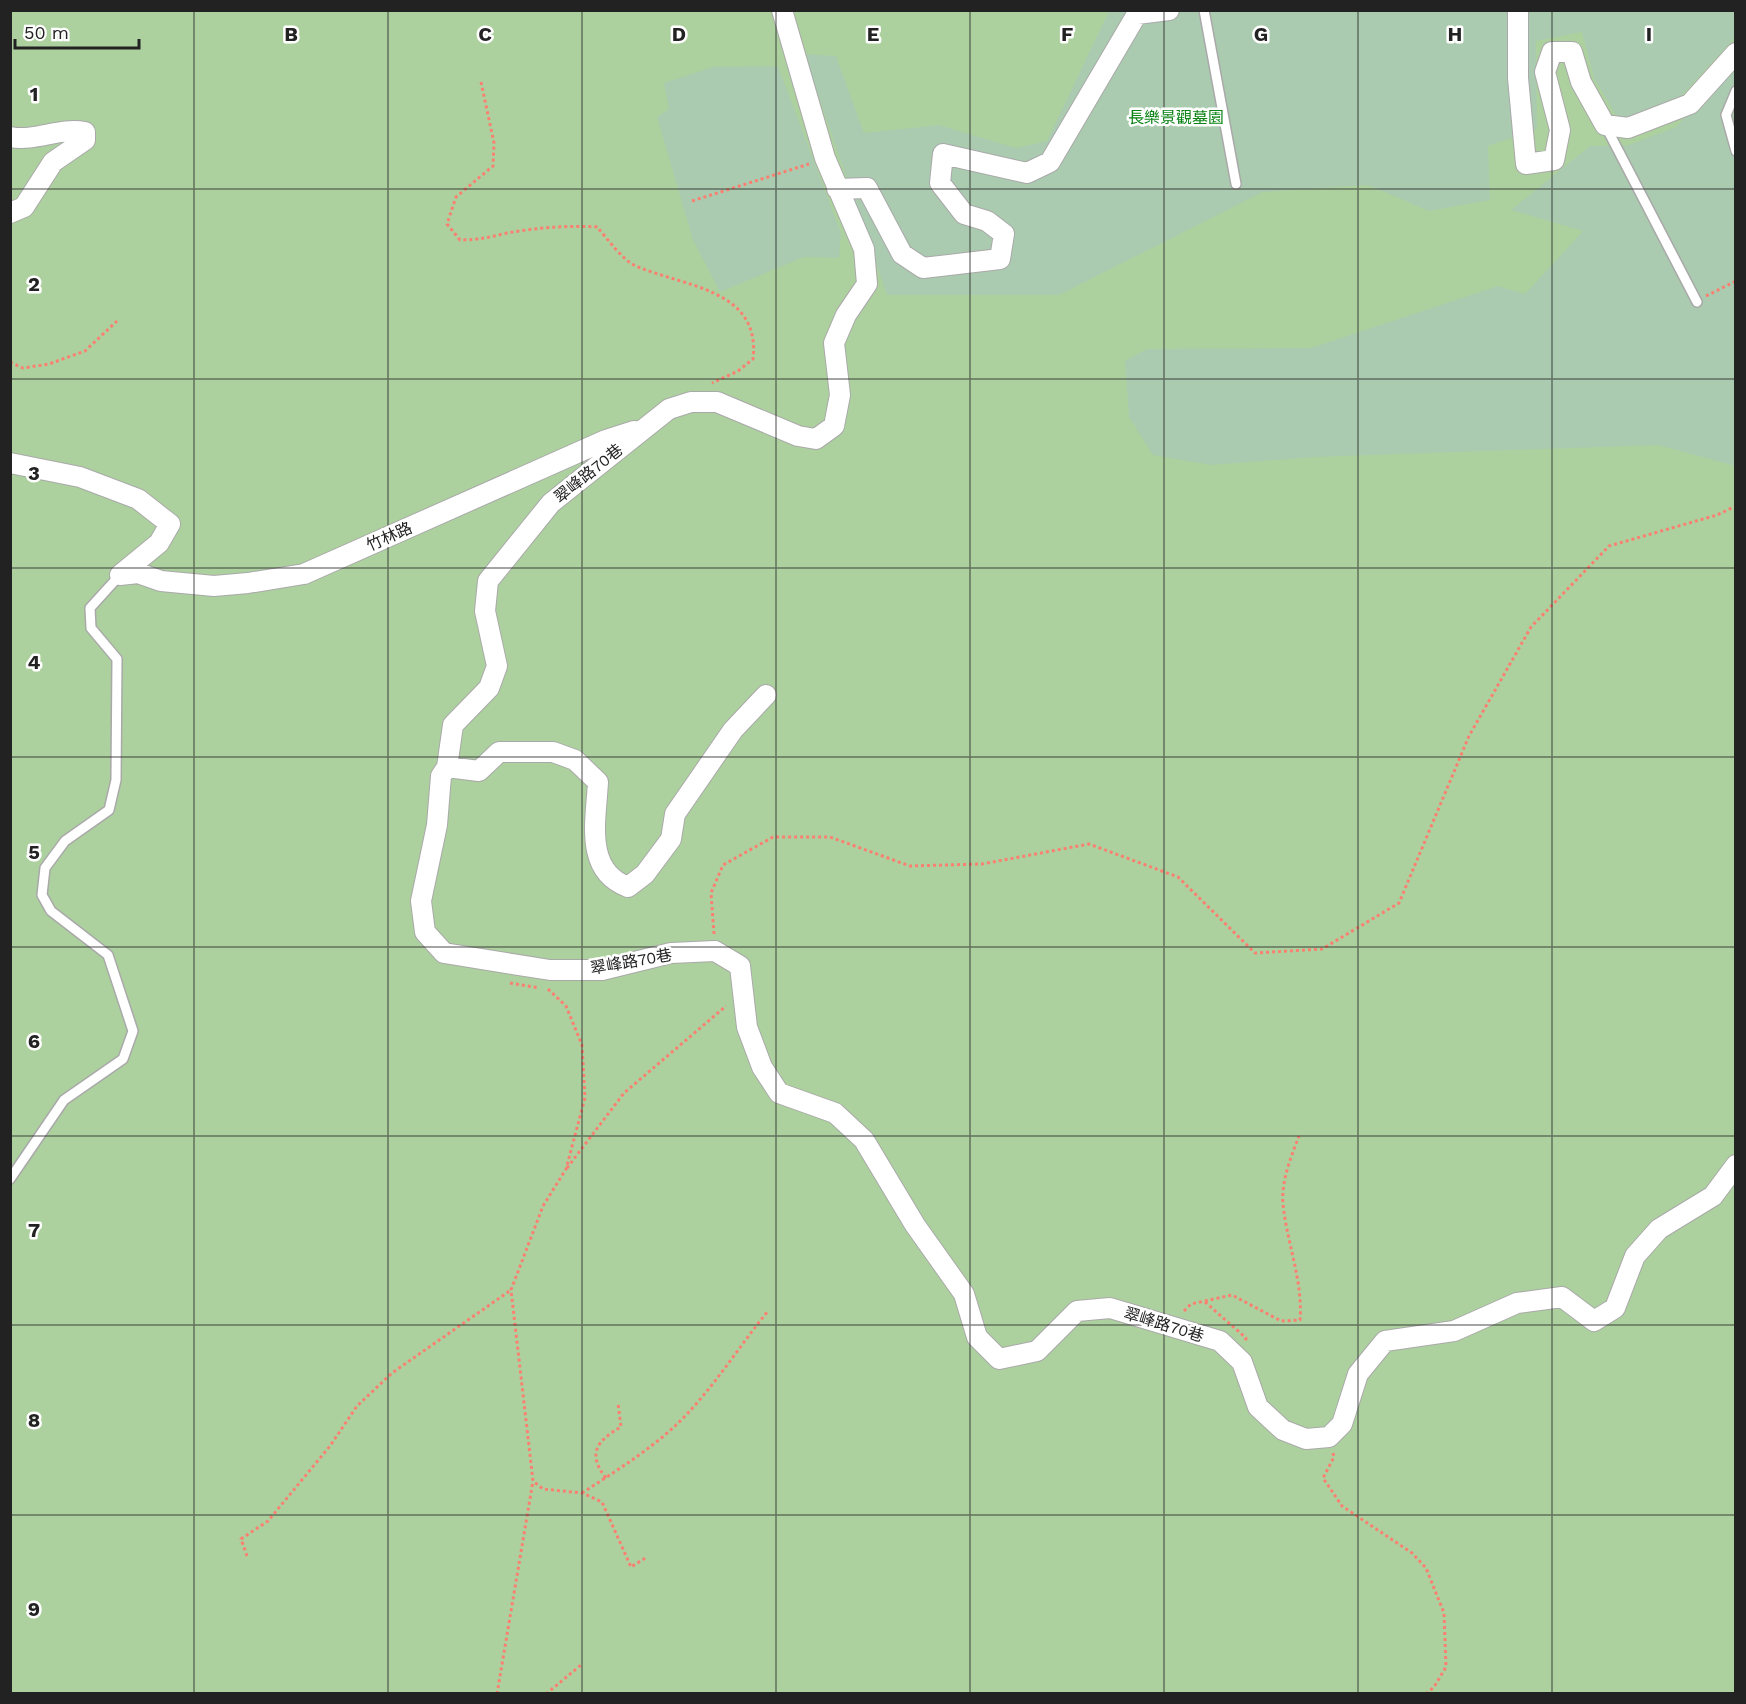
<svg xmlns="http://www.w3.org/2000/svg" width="1746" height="1704" font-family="'Work Sans','Noto Sans TC',sans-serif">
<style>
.forest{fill:#add19e}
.cemetery{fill:#aacbaf}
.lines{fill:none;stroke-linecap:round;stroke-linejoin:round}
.service-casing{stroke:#a9a9a9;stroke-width:12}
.minor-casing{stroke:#a9a9a9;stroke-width:22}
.path{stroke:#fa8072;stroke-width:3;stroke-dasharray:3 3;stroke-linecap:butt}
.service{stroke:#fff;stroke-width:9}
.minor{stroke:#fff;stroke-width:20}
.grid{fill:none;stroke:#222;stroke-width:1.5;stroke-opacity:0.55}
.labels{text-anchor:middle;stroke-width:5;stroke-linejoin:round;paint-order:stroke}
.park-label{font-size:16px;fill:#0c8416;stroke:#fff}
.street-label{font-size:16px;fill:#222;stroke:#fff}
.grid-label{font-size:20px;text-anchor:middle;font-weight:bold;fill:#222;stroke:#fff;stroke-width:5;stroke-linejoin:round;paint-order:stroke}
</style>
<rect width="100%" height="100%" fill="#f2efe9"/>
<path class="forest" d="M11,11H1735V1693H11Z"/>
<path class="cemetery" d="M1109,11H1736L1735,37L1681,96L1619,120L1594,78L1582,32L1536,41L1537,129L1488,146L1490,200L1429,211L1368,185L1263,192L1059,295H887L804,54L836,56L864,133L939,125L1016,148L1047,141Z
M1735,61V466L1658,445L1315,457L1211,465L1153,455L1129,417L1125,361L1147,349L1311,348L1498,286L1525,294L1583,231L1511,210L1590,146H1626L1676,127Z
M778,66L841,233L839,258L804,257L720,292L693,240L657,117L669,109L664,83L713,67Z"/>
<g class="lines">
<defs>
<path id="service" d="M1204,10L1236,184
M1736,91L1726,115L1736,151
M1605,125L1697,302
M10,1179L64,1100L123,1059L133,1031L108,955L51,911L42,895L45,868L65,841L109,810L116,780L117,659L91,628L90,608L120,575"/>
<path id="minor" d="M782,10L825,158L864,249L867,284L846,315L834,343L840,395L834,426L816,439L798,436L717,402H691L669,409L551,503L488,581L485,611L497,666L489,688L453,725L447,767L441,776L437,825L421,901L425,932L444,953L550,970H602L671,953L715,951L740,966L747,1027L762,1067L779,1093L835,1113L864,1140L915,1225L964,1294L977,1337L999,1359L1037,1351L1077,1311L1110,1308L1220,1341L1242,1362L1258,1407L1283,1430L1306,1439L1329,1437L1342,1424L1358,1374L1385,1341L1454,1331L1517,1303L1562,1297L1594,1321L1615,1308L1635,1256L1659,1229L1713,1196L1736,1165
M1518,10V78L1526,164L1554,160L1560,130L1545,72L1552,52H1572L1581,82L1605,125L1628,128L1690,104L1736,53
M10,137C36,142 59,127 85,132V140L53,162L24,207L10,213
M837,189L867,188L902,254L923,268L1000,259L1004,234L987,221L964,214L940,183L943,154L1027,173L1050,162L1137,14L1169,10
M10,463L80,477L138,499L170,524L159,543L120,575
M120,575L138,573L161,581L214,586L248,583L304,574L606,440L634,431
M447,767L479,771L499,752H553L575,760L598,782C596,820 584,871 628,887L645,874L671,839L675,814L733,730L766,695"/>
</defs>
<use href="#service" class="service-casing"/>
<use href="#minor" class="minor-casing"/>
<path class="path" d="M481,82L494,143L493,166L456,197L447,224L460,240C477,240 491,237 507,233C535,228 568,225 597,227C608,239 622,260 636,266C685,287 761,289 753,359L738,371L712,383
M692,201L809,164
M1706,296L1736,281
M10,362L23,368L49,364L85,351L117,321
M714,934L711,893L723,865L773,837H830L910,866L982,864L1089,844L1178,877L1255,953L1322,949L1399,903L1469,736L1531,627L1609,546L1717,515L1736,506
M510,983L539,988
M548,989L566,1006L582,1045L585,1098L566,1169L543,1206L511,1290L533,1481L543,1489L582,1493L602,1502L631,1567L647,1557
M567,1168L624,1093L726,1006
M1205,1302L1246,1338L1245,1342
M1184,1311L1191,1304L1232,1295L1281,1321L1300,1320C1303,1280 1287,1244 1283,1204C1281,1181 1291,1157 1299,1136
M1333,1453L1334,1457L1323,1478L1342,1506L1412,1553L1426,1568L1444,1613L1446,1667L1434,1687L1426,1694
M606,1478C586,1453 598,1440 621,1427L618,1403
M582,1493C613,1473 648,1451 675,1426C711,1392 737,1349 768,1311
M247,1556L241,1539L268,1521L330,1446L357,1406L392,1373L511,1290
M497,1694L533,1481
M546,1694L581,1665"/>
<use href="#service" class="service"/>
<use href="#minor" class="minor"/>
</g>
<path class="grid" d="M194,10V1694M388,10V1694M582,10V1694M776,10V1694M970,10V1694M1164,10V1694M1358,10V1694M1552,10V1694M10,189H1736M10,379H1736M10,568H1736M10,757H1736M10,947H1736M10,1136H1736M10,1325H1736M10,1515H1736"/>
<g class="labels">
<g class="park-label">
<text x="1176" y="123">長樂景觀墓園</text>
</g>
<g class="street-label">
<text transform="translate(588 473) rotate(-39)" y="6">翠峰路70巷</text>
<text transform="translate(389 536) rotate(-24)" y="6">竹林路</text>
<text transform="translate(631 961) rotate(-10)" y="6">翠峰路70巷</text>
<text transform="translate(1164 1324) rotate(17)" y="6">翠峰路70巷</text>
</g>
</g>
<g class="grid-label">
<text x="291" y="41">B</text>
<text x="485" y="41">C</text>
<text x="679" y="41">D</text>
<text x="873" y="41">E</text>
<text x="1067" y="41">F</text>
<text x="1261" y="41">G</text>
<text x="1455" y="41">H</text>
<text x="1649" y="41">I</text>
<text x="34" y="101">1</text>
<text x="34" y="291">2</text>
<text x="34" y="480">3</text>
<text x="34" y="669">4</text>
<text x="34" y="859">5</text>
<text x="34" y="1048">6</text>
<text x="34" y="1237">7</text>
<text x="34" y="1427">8</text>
<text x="34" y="1616">9</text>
</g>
<rect width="1746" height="1704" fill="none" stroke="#222222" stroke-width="24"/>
<path d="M15 39v9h124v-9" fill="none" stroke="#222222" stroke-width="3"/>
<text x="24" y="39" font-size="18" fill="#222222" stroke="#ffffff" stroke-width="4.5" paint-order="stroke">50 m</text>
</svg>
